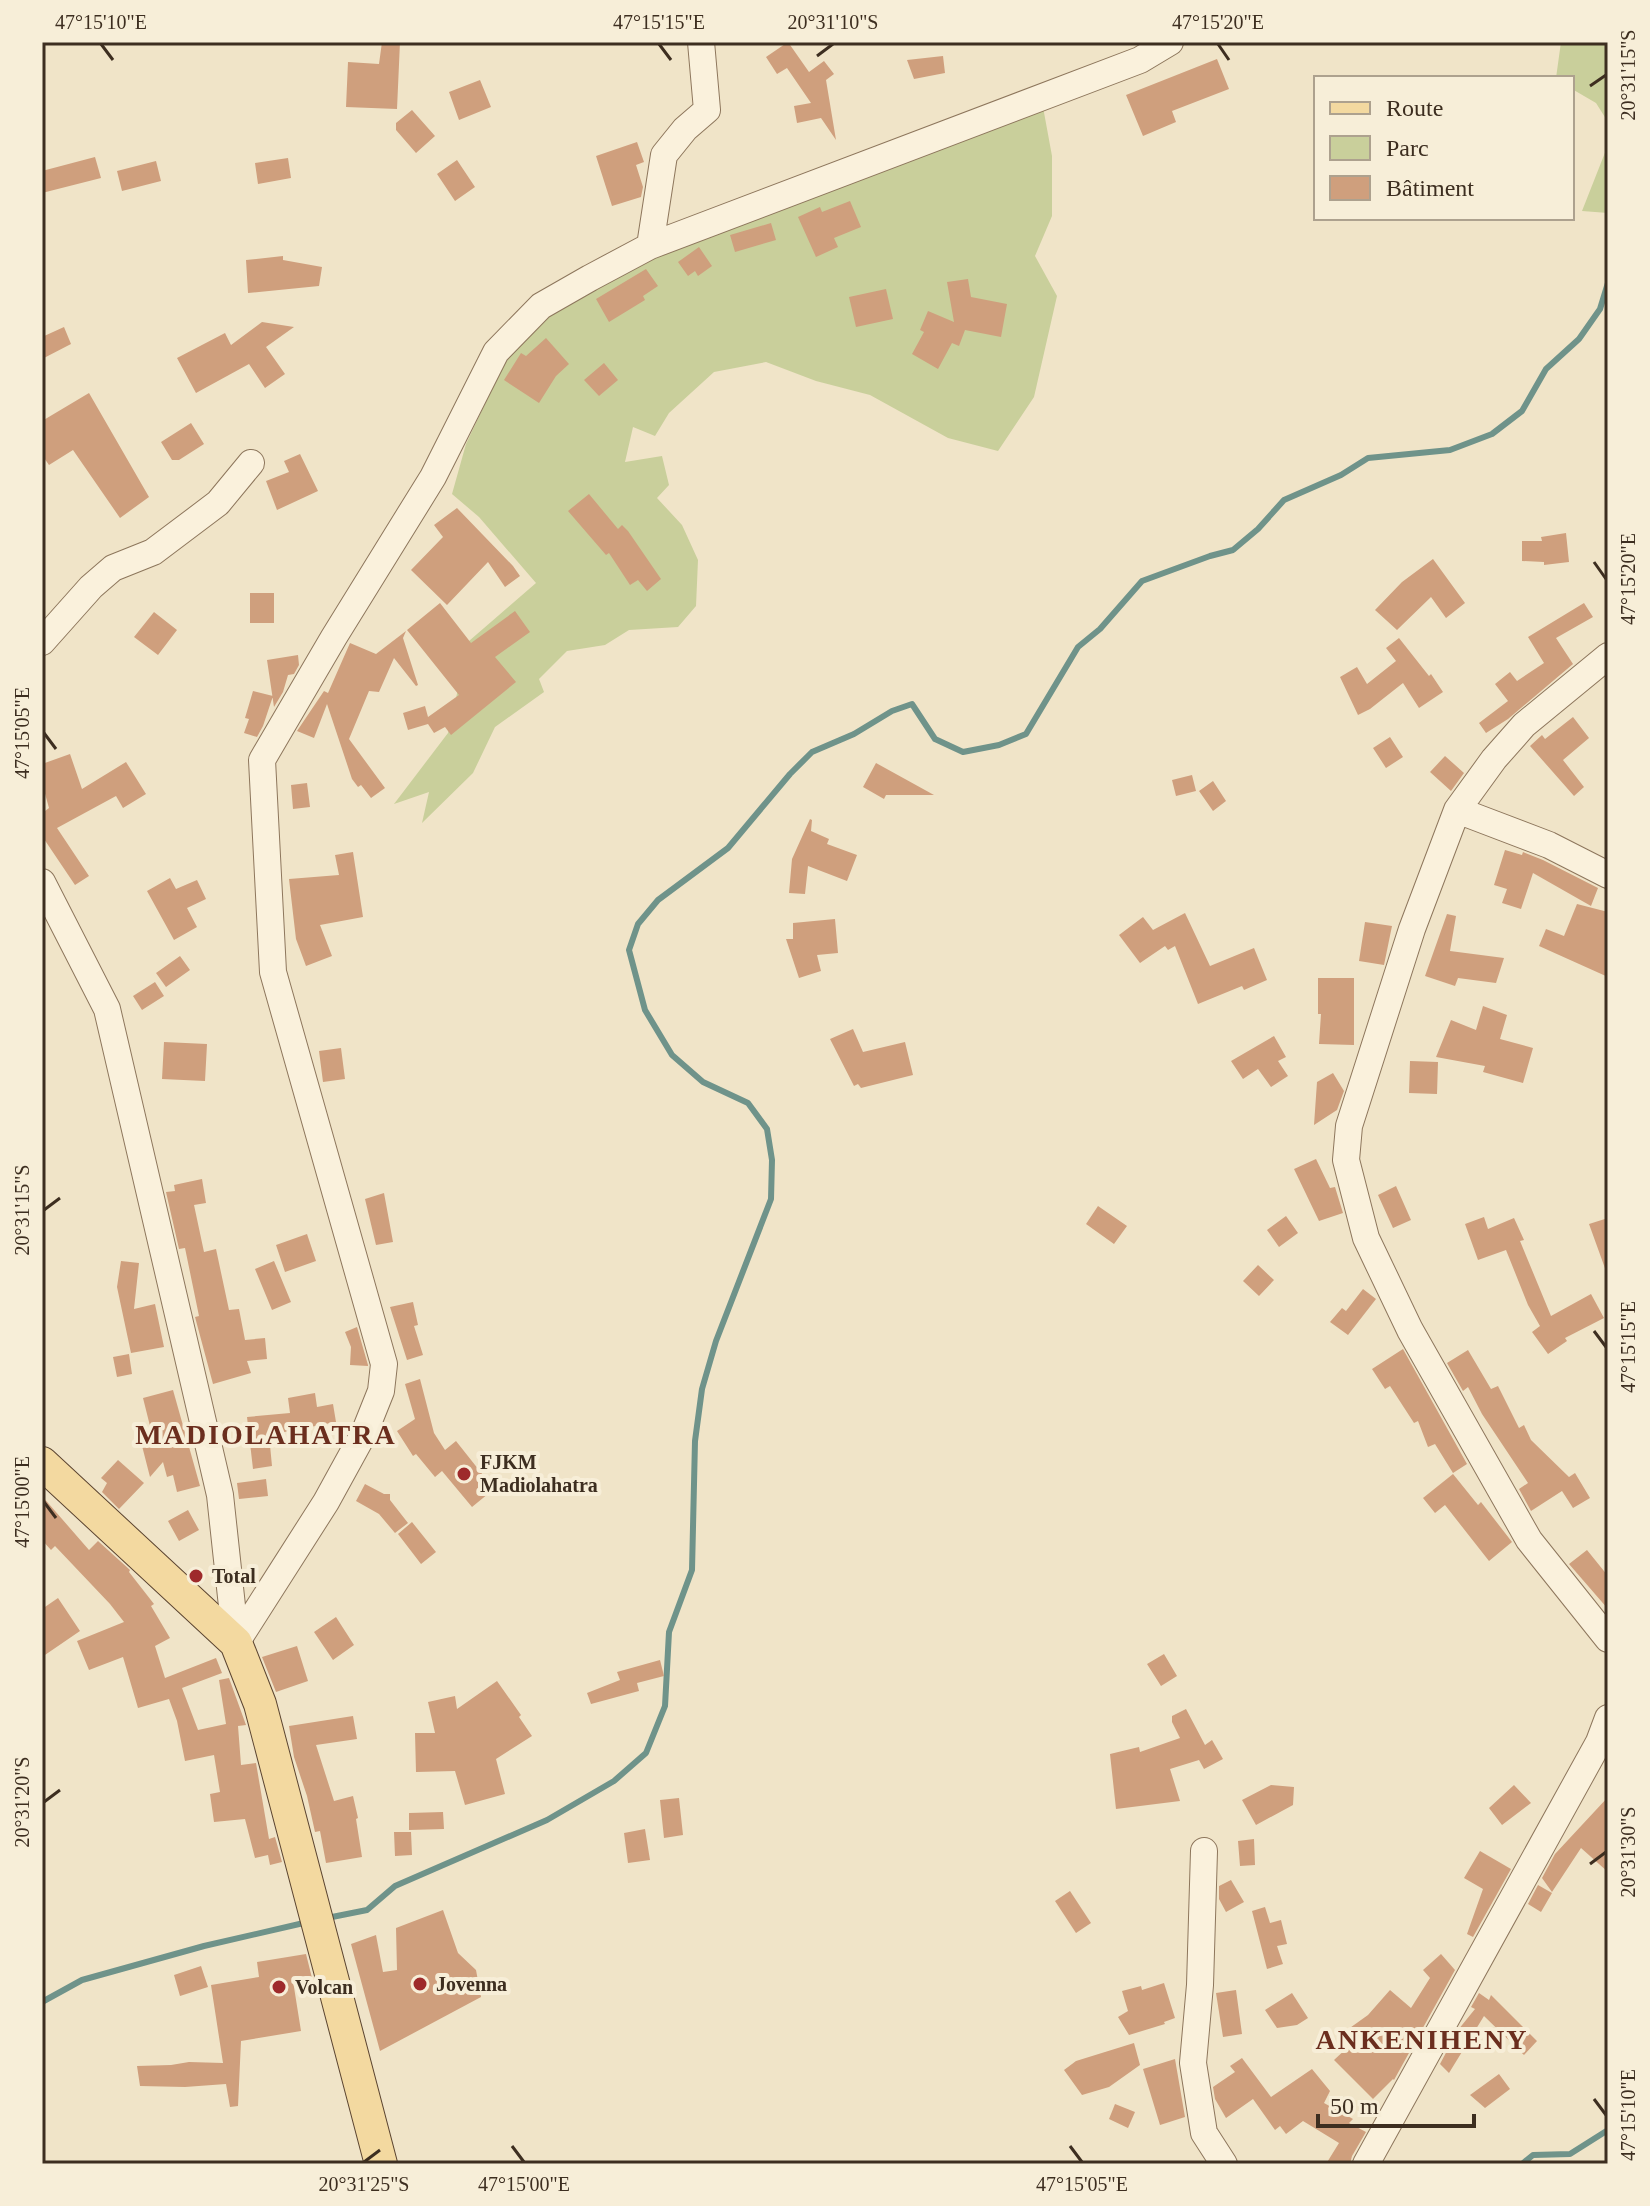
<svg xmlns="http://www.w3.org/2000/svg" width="1650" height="2206" font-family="'Times New Roman',serif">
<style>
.green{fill:#c9cf9b}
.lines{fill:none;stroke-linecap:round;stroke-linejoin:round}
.stream{stroke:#6f938a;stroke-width:6}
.building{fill:#cf9f7d}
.minor-casing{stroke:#8d765c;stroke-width:28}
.major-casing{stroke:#5b4430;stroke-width:34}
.minor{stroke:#faf1dc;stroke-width:26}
.major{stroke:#f3d9a0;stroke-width:32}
.ticks{fill:none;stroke:#3d2e20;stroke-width:3}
.poi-dot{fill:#9e2a2b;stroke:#f7eed8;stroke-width:3}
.labels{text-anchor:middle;stroke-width:8;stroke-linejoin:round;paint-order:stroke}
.poi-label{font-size:20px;font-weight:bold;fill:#3d2e20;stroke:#f7eed8;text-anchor:start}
.district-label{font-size:28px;font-weight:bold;letter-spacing:2px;fill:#6b2e1e;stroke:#f7eed8}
.neatline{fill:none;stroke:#3d2e20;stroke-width:3}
.ticks-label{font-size:20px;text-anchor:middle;fill:#3d2e20}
</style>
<rect width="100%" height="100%" fill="#f0e4c8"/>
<path class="green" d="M1561,42H1608V122L1596,103L1572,89V78H1556Z
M1043,107L1052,156V216L1035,256L1057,296L1034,397L998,451L948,438L870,395L816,381L766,362L714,372L669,413L655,436L633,427L625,462L662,456L669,485L657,498L682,525L698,560L696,606L678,627L629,630L605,645L567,651L539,679L544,692L495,727L473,773L422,823L429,792L394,804L448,733L469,641L536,583L479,517L452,494L466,444L507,357L547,316L597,283L673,249Z
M1608,145V213L1582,211Z"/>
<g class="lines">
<path class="stream" d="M327,1918L367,1910L395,1886L547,1820L614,1781L646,1753L665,1706L669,1632L692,1570L695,1441L702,1389L716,1341L771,1199L772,1160L767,1129L748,1103L703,1082L672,1055L645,1010L629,950L638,924L658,900L728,848L790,774L812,752L854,734L892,711L912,704L935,739L963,752L999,745L1026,734L1078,647L1100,629L1142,581L1210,556L1233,550L1258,529L1284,500L1341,475L1368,458L1450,450L1492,434L1522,411L1546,369L1579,339L1600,309L1608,283
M42,2002L82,1980L204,1946L308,1922
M1522,2164L1533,2155L1570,2154L1608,2130"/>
</g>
<path class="building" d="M382,42H400L397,109L346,107L348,62L379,64Z
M788,42L809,72L824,61L834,74L826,80L836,140L821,118L797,123L794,106L811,103L787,68L777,74L766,57Z
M943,56L945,73L914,79L907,60Z
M1217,59L1229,89L1172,111L1176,122L1143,136L1126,95Z
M480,80L491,107L459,120L449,92Z
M412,110L435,136L416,153L396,130V123Z
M637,142L644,162L636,165L643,187L641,197L612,206L596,156Z
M95,157L101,178L42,193V171Z
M288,158L291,178L258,184L255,163Z
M457,160L475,187L455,201L437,174Z
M156,161L161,181L122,191L117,171Z
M850,201L861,227L834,238L838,247L816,257L798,217L820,207L822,212Z
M771,223L776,240L735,252L730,235Z
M699,247L712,266L698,276L695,271L688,276L678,262Z
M283,256V260L322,267L319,286L248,293L246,260Z
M646,269L658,286L643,296L645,300L609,322L596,299Z
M968,279L971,297L1007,304L1001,337L965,330L959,346L952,343L938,369L912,354L924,332L920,330L928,311L954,322L947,282Z
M886,289L893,319L856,327L849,297Z
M262,322L294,327L266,347L285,374L265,388L249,364L196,393L177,358L225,333L231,345Z
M64,327L71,344L42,359V337Z
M546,338L569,364L556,376L539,403L504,380L521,353L526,356Z
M604,363L618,380L599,396L584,380Z
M89,393L149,497L120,518L73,450L49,465L42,455V421Z
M191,423L204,444L179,460H172L161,442Z
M300,454L318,491L277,510L266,481L289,472L284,461Z
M589,494L618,529L622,525L628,531L661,579L647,591L638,580L630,585L609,553L606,555L568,511Z
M457,508L513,566L520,576L505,587L488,562L447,605L411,570L443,537L434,525Z
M1566,533L1569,562L1544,565V562L1522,561V541H1542L1541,537Z
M1433,559L1465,603L1446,618L1431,597L1397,630L1375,610L1402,582Z
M250,593H274V623H250Z
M440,603L471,643L515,611L530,632L495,657L516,682L451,735L445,727L434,733L428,724L408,730L403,713L425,706L428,717L459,695L407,630Z
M1584,603L1593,617L1556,638L1573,664L1508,719L1486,733L1479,723L1508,701L1495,684L1510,672L1517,681L1544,663L1528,637Z
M154,612L177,630L158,655L134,637Z
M406,631L403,638L418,685L416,686L394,658L379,692L369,691L349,739L385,788L371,798L361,785L358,787L352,779L327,704L314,738L297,731L324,691L328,693L350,643L376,654Z
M1399,638L1429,676L1431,674L1443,692L1419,708L1403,683L1370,709L1358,715L1340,677L1357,667L1367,684L1396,661L1386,648Z
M298,655L299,665L294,674L288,675L283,692L274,707L267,660Z
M253,691L273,696L263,726L257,737L244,733L249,719L245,718Z
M1573,717L1589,738L1563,760L1584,787L1574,796L1530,746L1542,735L1545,739Z
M1390,737L1403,757L1386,768L1373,748Z
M70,754L82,789L126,762L146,794L123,808L116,796L57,828L89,876L75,885L42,836V807L45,811L49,808L42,783V764Z
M1445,756L1464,773L1451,791L1430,772Z
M876,763L934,795H886L884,799L863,787Z
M1192,775L1196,791L1176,796L1172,780Z
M1213,781L1226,801L1213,811L1199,791Z
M307,783L310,807L293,809L291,785Z
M810,819L812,820L811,831L829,839L827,844L857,855L847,881L808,866L805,894L789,893L792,859Z
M1505,850L1522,855L1523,852L1543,860L1598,888L1591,906L1533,873L1521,909L1502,903L1507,889L1494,885Z
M353,852L363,917L320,925L332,956L306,966L296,939L289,879L339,875L335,855Z
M170,878L176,889L197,880L206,899L187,908L197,927L174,940L147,891Z
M1577,904L1608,912V977L1539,946L1546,929L1564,936Z
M1185,913L1210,966L1254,948L1267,980L1244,990L1242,986L1198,1004L1175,946L1168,950L1165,946L1140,963L1119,935L1143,917L1153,930Z
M1447,914L1456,916L1450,951L1504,958L1496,983L1458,978L1455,986L1425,976Z
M835,919L838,953L817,955L821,971L799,978L786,939H793V923Z
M1365,922L1392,926L1384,965L1359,961Z
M180,956L190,970L166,987L156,973Z
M1318,978H1354V1045L1319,1044L1321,1014H1318Z
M155,982L164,996L142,1010L133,996Z
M1483,1006L1507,1015L1500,1039L1533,1048L1523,1083L1483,1072L1485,1066L1436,1057L1451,1020L1476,1030Z
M853,1029L863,1052L905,1042L913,1075L861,1088L858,1084L854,1086L830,1039Z
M1274,1036L1286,1057L1278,1061L1288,1076L1271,1087L1258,1069L1243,1079L1231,1061Z
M164,1042L207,1044L205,1081L162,1079Z
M341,1048L345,1079L323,1082L319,1051Z
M1410,1061L1438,1062L1437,1094L1409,1093Z
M1333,1073L1344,1091L1337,1110L1314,1125L1317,1082Z
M1316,1159L1330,1188L1335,1187L1343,1213L1319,1221L1294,1169Z
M202,1179L206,1203L194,1205L204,1252L216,1249L229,1310L239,1309L245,1340L265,1338L267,1359L247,1361L251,1373L213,1384L195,1317L199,1316L185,1248L179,1249L166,1192L175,1191L174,1185Z
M1396,1186L1411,1220L1393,1228L1378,1195Z
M384,1193L393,1242L376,1245L365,1199Z
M1098,1206L1127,1226L1114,1244L1086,1224Z
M1286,1216L1298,1233L1279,1247L1267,1230Z
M1484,1217L1488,1229L1514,1218L1524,1240L1520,1241L1551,1316L1591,1294L1604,1318L1565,1338L1567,1341L1548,1354L1532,1332L1540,1326L1528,1305L1506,1250L1478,1260L1465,1224Z
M1608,1218V1271H1606L1589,1224Z
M307,1234L316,1261L285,1272L276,1245Z
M121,1261L139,1263L134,1309L155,1304L164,1347L131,1353L117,1287Z
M274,1261L291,1302L272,1310L255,1269Z
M1258,1265L1274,1280L1259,1296L1243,1281Z
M1363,1289L1376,1299L1348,1335L1330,1322L1342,1308L1346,1311Z
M413,1302L418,1325L414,1326L423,1355L407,1360L390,1307Z
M357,1327L368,1365V1366L350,1365L351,1347L345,1332Z
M1403,1349L1467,1464L1453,1473L1435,1444L1428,1447L1418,1421L1414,1423L1390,1386L1385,1389L1372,1369Z
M1468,1350L1491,1389L1498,1386L1519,1428L1524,1425L1531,1440L1569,1477L1575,1473L1590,1498L1573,1508L1562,1491L1531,1511L1519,1489L1528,1483L1482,1414L1468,1387L1463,1391L1447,1363Z
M129,1354L132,1374L117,1377L113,1357Z
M420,1379L434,1433L445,1450L456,1441L494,1489L472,1507L442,1471L435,1477L416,1454L413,1456L397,1431L415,1419L405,1384Z
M173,1390L200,1486L177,1492L173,1475L167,1477L163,1462L150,1477L140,1438L152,1434L143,1398Z
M315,1393L317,1407L333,1404L336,1422L269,1435L272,1466L253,1469L247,1417L290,1413L288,1398Z
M118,1460L144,1483L119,1509L102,1492L107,1483L101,1478Z
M1453,1474L1478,1505L1481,1502L1512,1542L1489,1561L1445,1505L1435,1513L1423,1498Z
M266,1479L268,1496L239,1499L237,1483Z
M365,1484L384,1494H390V1500L408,1523L395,1533L379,1514L356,1501Z
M42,1496L89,1550L98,1541L130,1570L129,1572L154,1604L151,1606L170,1638L155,1646L165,1678L216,1658L222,1673L182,1688L198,1730L226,1724L219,1680L229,1678L246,1725L238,1726L241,1765L256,1763L269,1839L275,1837L282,1862L270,1865L268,1855L255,1858L245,1819L214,1822L210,1794L220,1792L214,1755L185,1761L177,1721L169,1699L138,1708L123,1657L89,1670L77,1641L124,1622L110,1604L55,1546L51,1550L42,1540Z
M188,1510L199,1530L179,1541L168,1521Z
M412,1522L436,1552L421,1564L398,1534Z
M1587,1550L1608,1576V1609L1569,1564Z
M58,1598L80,1631L42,1657V1609Z
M336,1617L354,1645L333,1660L314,1632Z
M297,1646L308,1681L276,1692L262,1657Z
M1164,1654L1177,1676L1161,1686L1147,1664Z
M660,1660L664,1676L637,1683L639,1691L591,1704L587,1693L620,1680L617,1672Z
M497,1681L521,1715L519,1717L532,1736L496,1759L505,1794L465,1805L455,1771L416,1772L415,1733H435L428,1702L455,1696L457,1709Z
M1186,1709L1205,1745L1212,1740L1223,1759L1204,1769L1199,1760L1170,1769L1180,1801L1116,1809L1110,1754L1139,1747L1140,1752L1180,1738L1172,1722V1716Z
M353,1716L357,1739L316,1745L334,1801L353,1796L358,1818L356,1819L362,1857L326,1863L320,1831L315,1832L307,1796L294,1757L289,1726Z
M1271,1785L1294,1787L1293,1805L1256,1825L1242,1800Z
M1514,1785L1531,1803L1502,1825L1489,1808Z
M1608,1797V1872L1581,1848L1552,1892L1542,1878L1555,1854Z
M679,1798L683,1835L664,1838L660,1800Z
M443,1812L444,1829L409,1830V1813Z
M645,1829L650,1860L628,1863L624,1833Z
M394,1832H411L412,1855L395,1856Z
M1254,1839L1255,1865L1240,1866L1238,1841Z
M1480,1851L1511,1869L1473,1937L1467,1934L1483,1889L1464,1878Z
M1231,1880L1244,1902L1226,1912L1219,1899V1886Z
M1538,1885L1552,1893L1541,1912L1528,1904Z
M1070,1891L1091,1923L1076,1933L1055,1901Z
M1265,1907L1270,1923L1281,1920L1287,1944L1277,1946L1283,1964L1267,1969L1252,1911Z
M443,1910L458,1953L476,1970L481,1997L380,2051L351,1944L376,1935L383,1972L397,1970L396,1928Z
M306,1954L312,1978L293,1981L301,2031L241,2041L238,2106L230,2107L226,2084L185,2087L140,2086L137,2066L171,2065L189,2062L223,2063L211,1985L259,1977L257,1962Z
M1441,1954L1455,1970L1394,2080L1393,2079L1373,2099L1334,2060L1348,2047L1340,2035L1368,2015L1390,1990L1411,2008L1430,1978L1423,1970Z
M201,1966L208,1987L180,1996L174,1975Z
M1164,1983L1175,2018L1164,2022L1165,2024L1129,2035L1118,2017L1128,2011L1122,1991L1141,1986L1142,1990Z
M1236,1990L1242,2034L1223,2037L1216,1993Z
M1292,1993L1308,2018L1297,2025L1277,2028L1265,2010Z
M1479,1993L1489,2000L1491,1995L1537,2041L1524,2055L1484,2016L1449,2073L1440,2064L1458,2030L1475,2009L1471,2007Z
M1134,2043L1140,2065L1109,2087L1082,2095L1064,2070L1076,2061Z
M1242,2058L1271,2097L1312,2069L1330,2091L1324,2103L1353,2119L1349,2123L1366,2132L1352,2156L1350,2164H1326L1339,2143L1303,2121L1286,2134L1280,2126L1275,2130L1253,2099L1226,2118L1215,2099L1213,2087L1235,2072L1230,2066Z
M1175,2059L1185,2117L1160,2125L1143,2069Z
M1499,2074L1510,2089L1485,2108L1470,2095Z
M1115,2104L1135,2112L1128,2128L1109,2119Z"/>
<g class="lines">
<defs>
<path id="minor" d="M650,246L664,155L685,129L707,110L701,42
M42,642L91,587L113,568L153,552L218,503L251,463
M1608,656L1524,725L1494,759L1457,810L1412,929L1349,1126L1346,1160L1366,1238L1410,1330L1529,1540L1608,1639
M1457,810L1549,845L1608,875
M42,882L107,1009L220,1495L236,1643
M236,1643L326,1502L365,1431L381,1391L384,1364L273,972L262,760L334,637L433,477L496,352L541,306L590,278L650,246L1140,60L1170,42
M1204,1851L1200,1985L1193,2063L1204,2133L1224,2164
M1366,2164L1599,1742L1608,1718"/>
<path id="major" d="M42,1463L236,1643L260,1704L381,2164"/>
</defs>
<use href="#minor" class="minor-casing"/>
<use href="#major" class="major-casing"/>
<use href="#minor" class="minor"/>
<use href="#major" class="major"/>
</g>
<path class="ticks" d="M101,44L113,60M659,44L671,60M1218,44L1229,60M817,56L833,44M1590,86L1606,75M1594,562L1606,579M44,733L56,749M44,1210L60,1198M1594,1331L1606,1347M44,1502L56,1518M44,1802L60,1790M1590,1864L1606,1852M1594,2099L1606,2115M512,2146L524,2162M1070,2146L1082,2162M364,2162L380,2150"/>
<g class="poi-dot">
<circle cx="464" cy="1474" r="8"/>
<circle cx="196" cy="1576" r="8"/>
<circle cx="420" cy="1984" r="8"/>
<circle cx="279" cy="1987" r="8"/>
</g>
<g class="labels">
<g class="poi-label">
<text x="480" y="1469">FJKM<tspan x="480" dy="23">Madiolahatra</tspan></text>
<text x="212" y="1583">Total</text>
<text x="436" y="1991">Jovenna</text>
<text x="295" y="1994">Volcan</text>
</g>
<g class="district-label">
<text x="266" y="1444">MADIOLAHATRA</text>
<text x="1422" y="2049">ANKENIHENY</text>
</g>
</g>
<rect width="1650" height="2206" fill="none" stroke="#f7eed8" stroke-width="88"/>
<rect x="1314" y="76" width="260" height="144" fill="#f7eed8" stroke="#ada18e" stroke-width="2"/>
<rect x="1330" y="102" width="40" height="12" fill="#f3d9a0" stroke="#ada18e" stroke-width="2"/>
<text x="1386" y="116" font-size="24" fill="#3d2e20">Route</text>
<rect x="1330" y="136" width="40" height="24" fill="#c9cf9b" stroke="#ada18e" stroke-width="2"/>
<text x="1386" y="156" font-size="24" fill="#3d2e20">Parc</text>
<rect x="1330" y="176" width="40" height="24" fill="#cf9f7d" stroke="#ada18e" stroke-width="2"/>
<text x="1386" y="196" font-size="24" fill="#3d2e20">Bâtiment</text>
<path d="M1318 2114v12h156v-12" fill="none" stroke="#3d2e20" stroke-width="4"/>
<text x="1330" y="2114" font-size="24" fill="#3d2e20" stroke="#f7eed8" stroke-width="6" paint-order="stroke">50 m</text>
<rect x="44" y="44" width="1562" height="2118" class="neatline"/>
<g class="ticks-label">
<text x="101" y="29">47°15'10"E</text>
<text x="659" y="29">47°15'15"E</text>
<text x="833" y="29">20°31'10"S</text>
<text x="1218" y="29">47°15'20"E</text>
<text transform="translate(1628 75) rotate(-90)" y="7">20°31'15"S</text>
<text transform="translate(1628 579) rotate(-90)" y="7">47°15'20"E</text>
<text transform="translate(22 733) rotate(-90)" y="7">47°15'05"E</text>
<text transform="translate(22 1210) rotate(-90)" y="7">20°31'15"S</text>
<text transform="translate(1628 1347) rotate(-90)" y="7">47°15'15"E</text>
<text transform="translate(22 1502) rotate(-90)" y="7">47°15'00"E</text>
<text transform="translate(22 1802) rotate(-90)" y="7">20°31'20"S</text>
<text transform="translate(1628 1852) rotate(-90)" y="7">20°31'30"S</text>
<text transform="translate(1628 2115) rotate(-90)" y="7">47°15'10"E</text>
<text x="364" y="2191">20°31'25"S</text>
<text x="524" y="2191">47°15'00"E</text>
<text x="1082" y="2191">47°15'05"E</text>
</g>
</svg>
